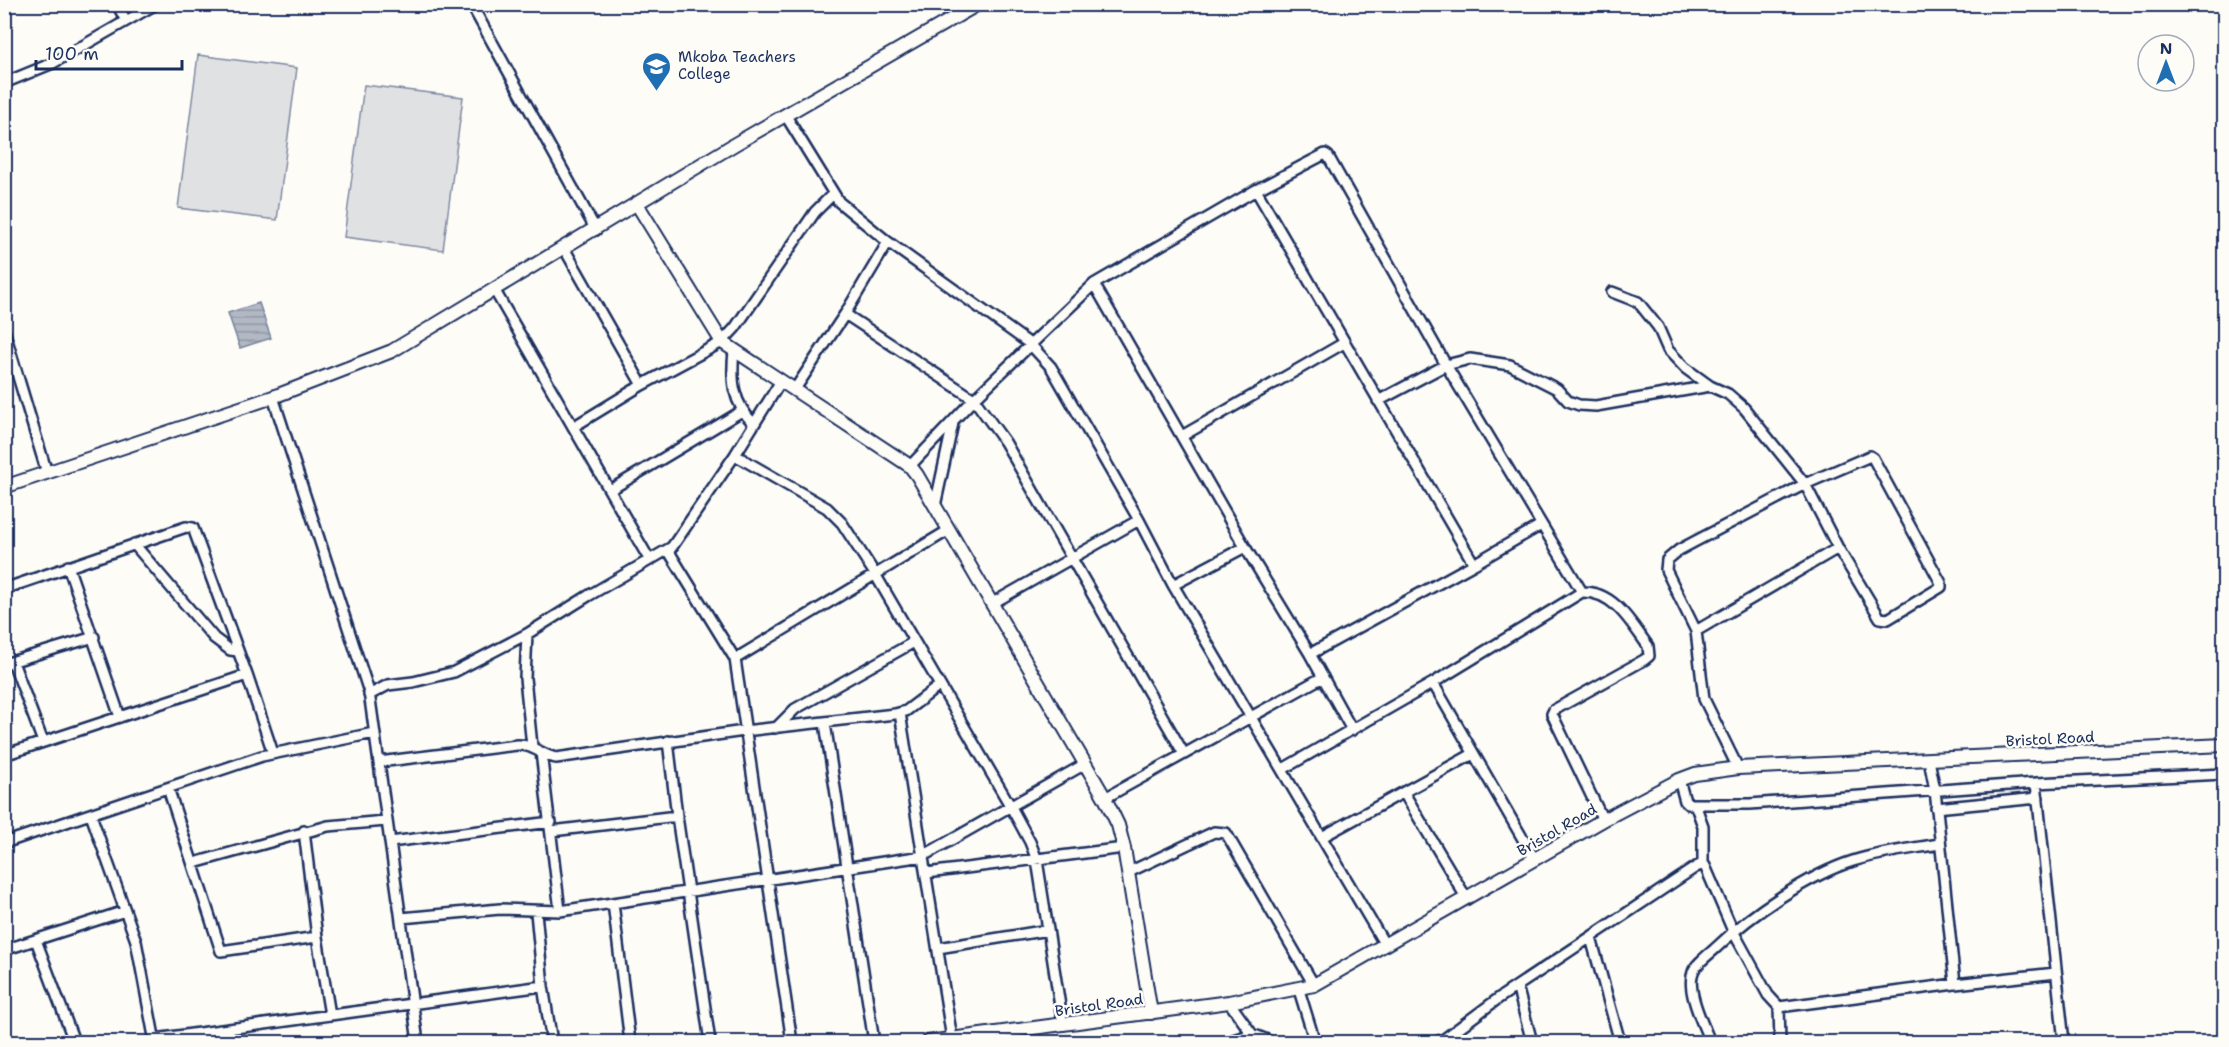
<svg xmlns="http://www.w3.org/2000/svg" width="2229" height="1047" font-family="'Shantell Sans',sans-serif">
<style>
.pitch{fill:#e0e1e3;stroke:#7e88a0;stroke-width:1.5}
.water{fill:url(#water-rules);stroke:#76819c;stroke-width:1.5}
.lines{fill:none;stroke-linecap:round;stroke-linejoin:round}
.street-casing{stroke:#1b2f5e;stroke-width:14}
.secondary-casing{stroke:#1b2f5e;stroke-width:16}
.street{stroke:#fdfcf7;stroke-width:9}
.secondary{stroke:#fdfcf7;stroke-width:12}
.labels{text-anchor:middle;stroke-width:5;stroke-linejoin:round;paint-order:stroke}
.poi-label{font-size:15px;fill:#1b2f5e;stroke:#fdfcf7;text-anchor:start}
.street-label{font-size:15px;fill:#1b2f5e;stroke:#fdfcf7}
</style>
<defs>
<pattern id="water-rules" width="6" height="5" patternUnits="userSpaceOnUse" patternTransform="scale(1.5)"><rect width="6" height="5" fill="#b3b8c5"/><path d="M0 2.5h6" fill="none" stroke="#9196a3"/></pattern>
</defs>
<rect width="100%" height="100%" fill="#fdfcf7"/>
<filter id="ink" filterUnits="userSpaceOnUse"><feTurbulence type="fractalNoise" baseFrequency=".0167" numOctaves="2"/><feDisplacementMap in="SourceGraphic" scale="12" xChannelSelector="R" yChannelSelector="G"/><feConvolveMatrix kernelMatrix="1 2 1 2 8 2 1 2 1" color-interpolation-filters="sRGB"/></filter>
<g filter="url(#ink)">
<path class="pitch" d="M198,55L297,68L277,220L178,208Z
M364,85L463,97L443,250L344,237Z"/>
<path class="water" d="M259,303L271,338L240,348L228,313Z"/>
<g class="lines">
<defs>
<path id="street" d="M117,4L126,21
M471,4L596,230
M4,83L53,63L156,4
M786,116L839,202L888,242L1030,344L1051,367L1139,520L1173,585L1385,945
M1256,190L1474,564
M564,248L642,385
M1094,284L1245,547L1310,654L1352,730
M495,291L649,559
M1612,292L1638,302L1658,327L1668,350L1685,368L1710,386
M845,314L974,399L1005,442L1184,754
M4,330L47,473
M734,351C731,380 732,402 754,424
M795,389L845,314L888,242
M273,397L369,692L418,1042
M1378,401L1446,365L1470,359L1510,365L1557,389L1568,401L1579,405L1596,406L1710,386L1728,394L1744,408L1805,484L1838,548L1696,631
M573,427L642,385L722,342L735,328L815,212L833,194
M1182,436L1344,343
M735,455L827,508L842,523L875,574L1011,807L1030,842L1037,860L1063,1025
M910,466L974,399L1094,284L1256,190L1325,154L1328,156L1446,365L1582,592
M610,490L742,411
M935,506L953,423
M134,544L214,638L230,650L238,651
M668,550L735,659L792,1042
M68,566L120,717
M1173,585L1245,547
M4,589L186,527L193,528L247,675L273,753
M991,604L1139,520
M527,634L525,678L532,746
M1310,654L1474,564L1541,525
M735,659L949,530
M13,662L43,742
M4,664L94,637
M1433,683L1535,860
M369,695L388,685L413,682L454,672L527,634L588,596L672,547L735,455L781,381
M900,713L952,1039
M825,723L874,1042
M776,728L795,709L914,642
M541,752L560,911
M4,755L247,675
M1929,760L1935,790L1955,984
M379,762L517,745C533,744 541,755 556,758L744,731L895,714L906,711L939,686
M1738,768L1704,699L1696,631L1666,570L1667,560L1679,550L1694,542L1805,484L1870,456L1873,458L1941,583V587L1888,619L1880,618L1838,548
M1283,769L1433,683L1582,592C1614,591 1631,623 1648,646L1649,656L1644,660L1554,710L1552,714L1603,820
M1679,780L1685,801L1688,804H1750L2036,783L2224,774
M2036,783L2064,1042
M168,788L221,951L317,937
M1404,793L1467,899
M1105,798L1323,677
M1695,804L1703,826V864
M1936,808L2038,798
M91,815L136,941L155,1042
M677,816L710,1042
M304,831L317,937L330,1015
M552,831L677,816L668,741
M1322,837L1473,754
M390,842L551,822
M4,843L262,756L374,733
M194,863L328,826L386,821
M1129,872L1214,832L1226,833L1314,985
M927,873L1124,848
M613,903L630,1042
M536,912L543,986L552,1042
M401,918L500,909L560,911L923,856L1085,764
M1591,938L1620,1042
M36,940L72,1036
M938,948L1048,930
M4,950L125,911
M1517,986L1532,1042
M1299,990L1315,1042
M1229,1002L1252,1034L1265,1039L1270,1042
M1779,1007L1955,984L2056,973
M155,1039L543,986
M1227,1042L1252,1034
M1436,1042L1444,1039L1499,998L1696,867L1703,864L1705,866L1733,931L1768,995L1779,1007L1780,1042
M1710,1042C1703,1024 1686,991 1693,972C1696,963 1711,953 1718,946C1751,914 1809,875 1853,861C1881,852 1910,849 1939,844"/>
<path id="secondary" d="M637,204L722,342L910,466L917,475L1105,798L1118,825L1124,848L1151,1013
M4,487L273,397L392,351L735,144L978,4
M928,1042L1229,1002L1314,985L1603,820L1679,780L1695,774L1738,768L2224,745"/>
</defs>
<use href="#street" class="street-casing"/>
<use href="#secondary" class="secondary-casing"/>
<use href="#street" class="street"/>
<use href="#secondary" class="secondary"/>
</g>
</g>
<defs>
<symbol id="university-pin" viewBox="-11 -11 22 30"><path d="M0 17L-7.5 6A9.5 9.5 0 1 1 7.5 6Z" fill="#1f6fb2" stroke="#fdfcf7"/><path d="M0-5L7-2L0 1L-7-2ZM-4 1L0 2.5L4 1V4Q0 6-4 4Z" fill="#fff"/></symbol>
</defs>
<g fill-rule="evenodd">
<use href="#university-pin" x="640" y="50" width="33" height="45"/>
</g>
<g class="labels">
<g class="poi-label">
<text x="678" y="62">Mkoba Teachers<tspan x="678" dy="17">College</tspan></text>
</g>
<g class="street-label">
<text transform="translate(2050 739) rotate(-3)" y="5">Bristol Road</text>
<text transform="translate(1557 830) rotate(-30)" y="5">Bristol Road</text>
<text transform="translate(1099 1005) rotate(-8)" y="5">Bristol Road</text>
</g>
</g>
<rect width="2229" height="1047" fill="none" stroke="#fdfcf7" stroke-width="24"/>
<rect x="12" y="12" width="2205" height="1023" fill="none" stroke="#1b2f5e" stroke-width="2" filter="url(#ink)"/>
<g transform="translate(2166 63)"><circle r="28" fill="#fdfcf7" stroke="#a3aaba" stroke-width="1.5"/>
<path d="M0-4.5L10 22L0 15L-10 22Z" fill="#1f6fb2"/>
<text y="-9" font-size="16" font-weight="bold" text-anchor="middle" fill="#1b2f5e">N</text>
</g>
<path d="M36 60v9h146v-9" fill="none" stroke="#1b2f5e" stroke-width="3"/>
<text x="45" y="60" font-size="18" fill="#1b2f5e" stroke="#fdfcf7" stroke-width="4.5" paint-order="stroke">100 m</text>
</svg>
